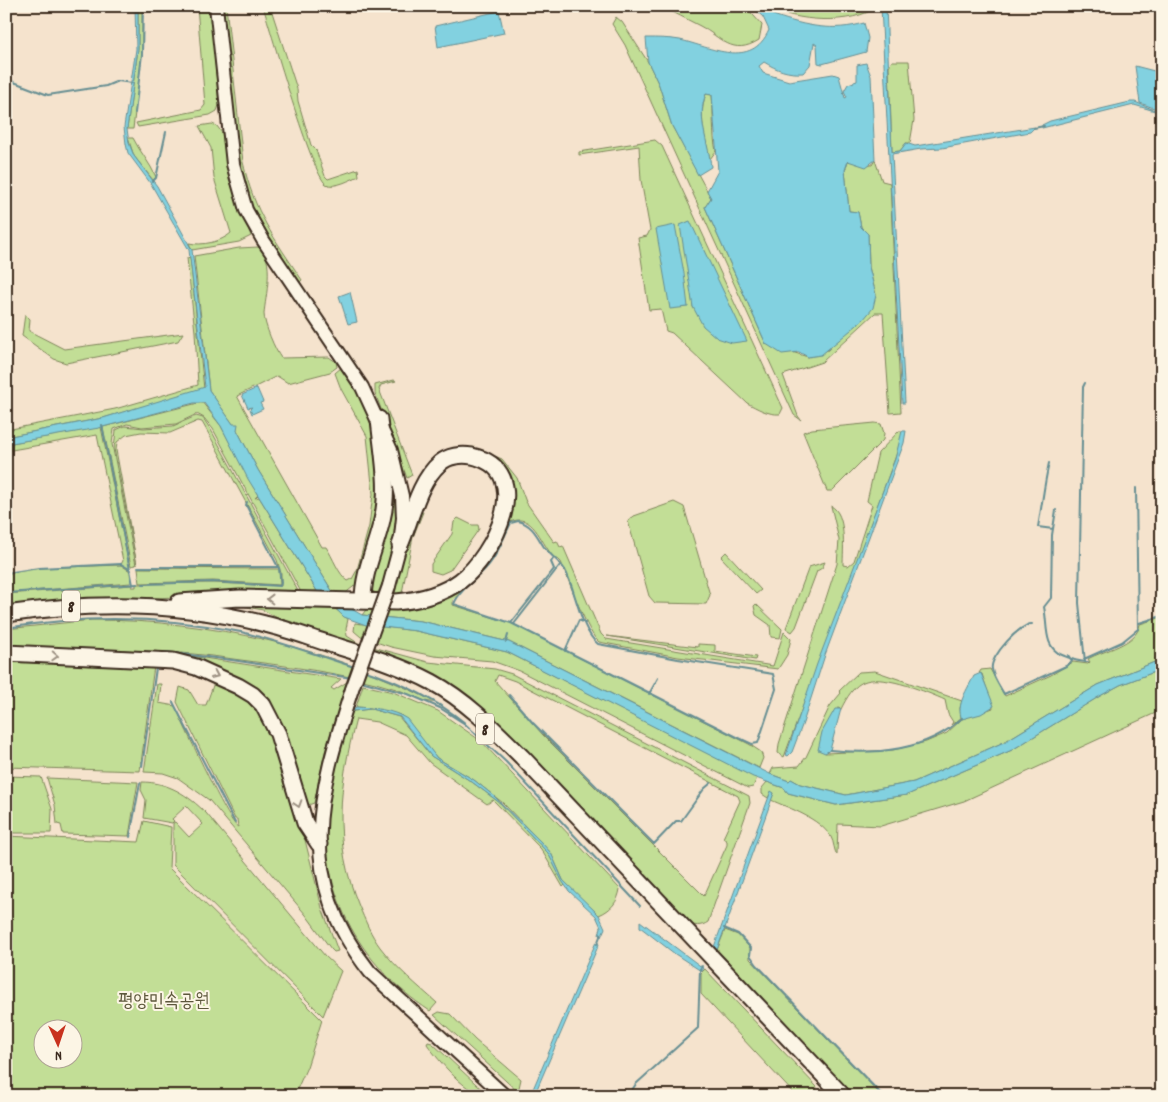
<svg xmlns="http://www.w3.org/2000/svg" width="1168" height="1102" font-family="Dekko,'Poor Story',sans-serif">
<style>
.green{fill:#c2de96;stroke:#7e845a;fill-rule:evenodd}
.water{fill:#82d1e0;stroke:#668e92}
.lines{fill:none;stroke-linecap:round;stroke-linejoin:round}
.stream{stroke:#668e92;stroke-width:2}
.primary-casing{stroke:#3b2a1e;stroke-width:16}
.highway-casing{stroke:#3b2a1e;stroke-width:19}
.primary{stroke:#fcf5e5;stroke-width:12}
.highway{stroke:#fcf5e5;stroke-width:15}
.primary-bridge-casing{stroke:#3b2a1e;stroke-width:16;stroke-linecap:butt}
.primary-bridge{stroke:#fcf5e5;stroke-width:12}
.oneway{stroke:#9c9082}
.labels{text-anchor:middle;stroke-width:4;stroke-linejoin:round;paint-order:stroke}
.shield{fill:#fcf5e5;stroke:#75675a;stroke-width:1}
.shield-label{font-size:18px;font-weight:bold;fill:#3b2a1e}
.park-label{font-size:19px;fill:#5d573c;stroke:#fcf5e5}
</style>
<rect width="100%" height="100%" fill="#f5e3cd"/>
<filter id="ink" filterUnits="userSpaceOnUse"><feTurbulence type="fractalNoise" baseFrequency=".02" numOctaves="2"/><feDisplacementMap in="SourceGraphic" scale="10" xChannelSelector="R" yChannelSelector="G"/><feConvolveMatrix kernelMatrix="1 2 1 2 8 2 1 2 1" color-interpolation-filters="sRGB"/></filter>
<g filter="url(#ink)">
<path class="green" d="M138,6H142V54L133,129H127L138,49Z
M197,6H210L219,105L217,111L210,115L138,127L136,123L201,110L205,105Z
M222,6H226L243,162C254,212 274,238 302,280L300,282L276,250L247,196L240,163Z
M263,6H270L297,89L298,101L311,145L316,150L325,176L328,179L358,169L359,176C352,179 334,189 326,184C312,175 271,32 263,6Z
M661,6H745L762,25L759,40C732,57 721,37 700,26C687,19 674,13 661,6Z
M768,6L841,11L856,6H878C852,26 794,22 768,6Z
M616,17L622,22L648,62L659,85L672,126L711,198L705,207L766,344L808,357L828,350L835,342L863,320L876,295L869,267L868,234L861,227L858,212L849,211L845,170L848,161L872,165L875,160L882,181L890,183L901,412L890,413L883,313H875L822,362L783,375L798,416L801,420L794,415L625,45L612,24Z
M892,61H909L914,120L910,143H906L900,151L892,152L889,66Z
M706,94L712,95C714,114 712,133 716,151L710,159C705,138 698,115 706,94Z
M212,124L217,126L222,133L229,179L251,236L239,242L192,250L189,243C202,246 221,242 231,233L214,178L211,148L199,126Z
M128,138H133C140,152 150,163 156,177L153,180L134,156Z
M655,140L662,146L783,408L780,414C768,415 757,408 747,403L672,333L666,331L661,309L649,310L638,238L647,236L650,230L641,180L639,146L579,155V152ZM689,272L717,338L693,307Z
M258,247C276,257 265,298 264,314C264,324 275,350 281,358L329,357L336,362L337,367L330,372L288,383L277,376L237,396L322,547H326C333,557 338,574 348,581L352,579L357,570L369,526L373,494L367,436L341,389L335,373L342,367L357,390L377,433L379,514L358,583L343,595L334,594L258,470L237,430L209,390L194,256L239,248Z
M190,257L204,389L103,418L6,437V430L115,409L198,385L195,332L187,258Z
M25,314L30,319L29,331L64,349L183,333L178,341L66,363L54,359L22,336Z
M394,380L396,381L381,385L379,389L412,475L407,478L375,393V385Z
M202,402L221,426L258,495L255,498L259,497L317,591L301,592L213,429L204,418L197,414L176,424L142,427L127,424L114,429L112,444L136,565L131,566L103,427Z
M196,416L203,418L211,430L299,593L61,601L6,608V594L132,585V587H136V584L213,583L281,586V573L277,560L211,438L202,422L198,421L170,433L141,432L126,435L117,442L116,450L137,565L114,449L116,430L125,426L144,428L173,426Z
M875,423L881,424L884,433L883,440L832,491H827L803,432L812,429Z
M101,427L130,570L121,564L123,561L97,435L6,451V444Z
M899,431H902L901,442L784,757L778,753L779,744L837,564L839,540L831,506C847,514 843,549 843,565L848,566L854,561L872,505L867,501L878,453Z
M473,447L502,459L517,478L526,502L554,542L557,541L560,547L563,546L601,634L606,639L773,666L784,632L791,639L787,655L778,669L678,657L599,642C588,635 568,578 561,562C558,558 555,559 552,555C540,541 533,512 510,522L491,560L453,600V605L511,623L749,744L761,752L763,758L759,768L509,642L421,621L362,615L369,606L431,599L495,542L502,473L447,453L450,450Z
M385,457C388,467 393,477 395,487C401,517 392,568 377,594L370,589Z
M674,502L684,507L710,595L706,604L655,603L649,596L628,521L634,516Z
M419,512H423L413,537L402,593L395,594L396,588L394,587Z
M458,518L472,525H478L479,529L450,570L441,574L431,571V564L452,534L454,522Z
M726,552L761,590L756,594L721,557Z
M825,562L822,568L817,571L796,627L792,632L786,628L809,567Z
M121,565L130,571L131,583L6,593V574L39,568Z
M138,568L279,569L280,585L213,581L140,583Z
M329,604L348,619L346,629L347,636L358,643L428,662L495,669L512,674L749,796L750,803L708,922C701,927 694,926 686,923L502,725L446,682L425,670L389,656L281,620L263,610L236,605ZM498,675L515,681L738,796L740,801L723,838L727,841V845L704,896L543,735L495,681Z
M756,604L782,629L780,638L771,637L770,625L756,615L754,606Z
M1162,617V659L1098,685L1004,742L914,782L846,795L800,784L791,779L789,781L770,774L773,768L799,766L806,757L830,706L841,693L839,691L859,672L875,671L962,701L960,708L961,718L951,725L953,722L948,714L945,700C927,692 886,675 866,681C854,684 846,699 841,709L838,708L825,753L893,750L926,742L947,733L962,719L993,708L982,674L979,673L981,670L990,669L1005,696L1051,675L1073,662L1088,664L1090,662L1088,659C1103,650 1137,645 1140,624Z
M92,620C212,620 327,647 435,702C425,704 407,692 396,689C346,673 286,666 233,659C158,647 82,651 6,648V629Z
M355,623L416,631L507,652L757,778L753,787L748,788L520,671L492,661L434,656L391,647L361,637L354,631Z
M607,636L698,647V644L715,645V651L756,657L755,660Z
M165,652L341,679L331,688L334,690L347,682L325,752L314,803L305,806L289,751L243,683L122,654Z
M6,657L154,666L140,771L6,767Z
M1162,669V710L964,801L881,826L838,824L837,855C834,851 834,842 831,837C819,818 791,809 771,800L774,793L771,792L768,798L762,794V788L767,782L784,788L788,793L836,805L907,795L1012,750L1100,696L1120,685Z
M215,680L252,703L262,716L273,738L294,814L305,840L322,908L338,951L334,952L331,949L306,915L209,800L178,778L163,773L144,772L157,684H161L159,703L175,706C183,723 228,823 238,827L237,819H235L177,702L180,687L189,690L198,705H206Z
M363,685L393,692L438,711L481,741L620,889C618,902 611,910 599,915L571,890L563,880L551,853L503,803L474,780L437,758L401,715L370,708L356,707Z
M371,709L399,717L431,756L472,782L500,803L548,853L565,885L563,887L541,849L493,800L487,804L430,763L406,735L377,722L356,719C339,786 332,841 359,906C365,920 371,935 380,947C396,968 418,986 437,1003L430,1011C358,964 316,888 328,800C332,771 342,743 350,715L353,711Z
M6,776L41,777L52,809L51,833H6Z
M47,778L138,782L129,836L63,834L61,825L57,824L55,805Z
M142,782C168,782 188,795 206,813L325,956L341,971L323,1016L173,865V823L175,822L189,837L203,824L186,806L172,819L174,821L172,823L144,818L146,800L141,790Z
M144,821L171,827L169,868L322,1020L307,1067L294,1096H6V836L139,842ZM42,1030H72V1060H42Z
M725,930L738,935L750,948V959L882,1096H853L717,950Z
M705,969L817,1087L814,1096H796L701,994V973Z
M439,1012L450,1014L475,1040L521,1079L518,1092L434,1015Z
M428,1042L432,1043L489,1096C467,1096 439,1061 427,1044Z"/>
<path class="water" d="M135,6H138V49L127,129L129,143L134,156L157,186L192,250L209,390L233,424H238L237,430L258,470L334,594L346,606L362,615L421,621L509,642L770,774L789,781L791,779L800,784L846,795L914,782L1004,742L1098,685L1162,659V669L1120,685L1100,696L1012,750L907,795L836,805L788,793L784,788L753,777L507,652L416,631L366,625L344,617L317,591L248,479L221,426L204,403H194L99,428L6,444V437L103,418L205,387L189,250L151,184L128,153L126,144L124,127L136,49Z
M751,6C759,6 768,14 776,16C805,26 834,32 864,23L868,38L866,52L822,64L818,63L817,45L814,43L810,65L803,73C788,74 777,70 764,62L759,66L763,73L789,81L833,74L839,76L845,98L847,97L844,91L848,84L857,81V65L866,63L871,76L875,160L866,167L848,161L845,170L849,211L858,212L861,227L868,234L869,267L876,295L873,308L863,320L821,355L808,357L799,352L782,354L766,344L705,207L711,198L707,191L718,171L712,95L706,94C696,118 709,143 711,167L698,175L672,126L659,85L648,62L646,38C657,38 669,38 680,40C711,47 751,70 769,30L763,17Z
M886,6L892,152L900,151L906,143L915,146L1035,127L1030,132L942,148L921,149L892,154L905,403H902L881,7Z
M499,11L504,33L438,47L435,26Z
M1135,66L1162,73V111L1140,103Z
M1130,102H1135L1162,113L1134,105L1042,128V125L1050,121Z
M690,221L747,341L732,343L717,338L703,326L693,307L680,225Z
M675,225L684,273L688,307L670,309L656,229Z
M350,292L357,322L348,324L339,296Z
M257,388L263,402L260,403L263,409L252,414L250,409L252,407L248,408L242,395Z
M902,431H906L904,443L825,655L803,723L792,752L788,756L786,755L817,664L895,459Z
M981,673L994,706L981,714L962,719C955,706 968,688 974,676Z
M356,707C373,708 392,709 407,719L437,758L474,780L494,796L541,842L551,853L563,880L599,915L605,928L601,937L599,935L601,927L596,916L569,891L562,881L548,853L500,803L472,782L431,756L400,717L371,709L353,711Z
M835,709H841L830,750L825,753L818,750L822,732Z
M771,791L774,793L717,950L714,947Z
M640,921L703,968L701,971L675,954L640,927Z
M596,942L599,944L534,1096H530Z"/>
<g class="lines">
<path class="stream" d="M89,6L137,11
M6,79L48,95L106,86L118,81L132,83
M135,113L142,54L143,6
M1034,128L1044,126
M6,170L9,181L6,221
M152,182L156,178L166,132
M102,425L133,585
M1049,463C1044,485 1042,505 1038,527L1053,529
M1056,510L1052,535L1051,598L1044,607C1048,625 1043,647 1062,655C1072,659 1077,662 1088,662
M518,521C532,524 537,536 544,547C550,555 560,562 565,570C576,590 580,630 598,644L678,659L773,674L776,689L758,743L752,744L737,737L511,623L454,604C460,588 481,577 491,562C499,551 504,536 511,523Z
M138,567H278L246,505L247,502
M6,573L39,568L121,564L131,570
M143,584L213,582L280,586L281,583L279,568
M6,593L137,584
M511,623L554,569L551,562L553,559
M1139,623L1162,616
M514,624L560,565
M1032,624C1021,623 989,657 992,669C993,677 1000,687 1004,694L1066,666L1072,661L1068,655
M6,628C85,615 163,616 241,632C279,641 317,655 354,667
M506,642L508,635
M565,651L579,620L585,623
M146,652H165L232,660L352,678
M1084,659L1122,642L1138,629L1136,488
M1085,662L1079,603L1083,387L1085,383
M363,670C400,682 435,699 465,723
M361,681L408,694L440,708L465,724L506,762L640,906
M649,694L658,678
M509,695L533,723L654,844L676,821H681L704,789L711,783
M173,702L235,823
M830,750C874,755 928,751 962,718
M142,766L156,668
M130,837L140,783
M724,928L738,934L751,948L750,955L757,965L883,1096
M597,944L601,934
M628,1096L636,1084L698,1028L700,969L702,966"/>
<defs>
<path id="primary" d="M216,6L233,164L246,210L263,240L362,387L391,450L402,496L403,518L400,545L389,586
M352,689C318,795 294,876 370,972L505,1096"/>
<path id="highway" d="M363,600C363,572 376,547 382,520C390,488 382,452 379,419
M179,602L240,598L396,602C420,600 441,595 460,581C494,556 537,470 472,456C461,454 448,456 440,463C418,482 411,520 400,545
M6,614C93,601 179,602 265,624C287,629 308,637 330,644C365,655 400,665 432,682C467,701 495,730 522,757L843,1096
M6,653L173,661L196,667L238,686L253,695L263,705L278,734L305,823L319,844"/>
</defs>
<use href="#primary" class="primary-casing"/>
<use href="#highway" class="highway-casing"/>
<use href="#primary" class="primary"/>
<use href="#highway" class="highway"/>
<defs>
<path id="primary-bridge" d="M352,689L389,586"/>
</defs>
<use href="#primary-bridge" class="primary-bridge-casing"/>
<use href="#primary-bridge" class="primary-bridge"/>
</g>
<defs><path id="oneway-chevron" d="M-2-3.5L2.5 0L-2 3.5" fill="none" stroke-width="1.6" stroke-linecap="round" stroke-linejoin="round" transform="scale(1.25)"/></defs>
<g class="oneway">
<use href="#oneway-chevron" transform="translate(270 599) rotate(-179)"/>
<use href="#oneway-chevron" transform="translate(55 656) rotate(3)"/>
<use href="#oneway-chevron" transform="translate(215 675) rotate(24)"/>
<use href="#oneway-chevron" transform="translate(298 804) rotate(72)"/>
</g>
</g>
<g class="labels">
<g class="shield">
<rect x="62" y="590.5" width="18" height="31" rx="4"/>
<rect x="476" y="713.5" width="18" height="31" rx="4"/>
</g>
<g class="shield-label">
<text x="71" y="612">8</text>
<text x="485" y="735">8</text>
</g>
<g class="park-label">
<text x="164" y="1006">평양민속공원</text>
</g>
</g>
<rect width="1168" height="1102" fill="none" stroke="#fcf5e5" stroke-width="25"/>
<rect x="12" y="12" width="1143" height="1077" fill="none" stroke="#3b2a1e" stroke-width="2" filter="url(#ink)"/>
<g transform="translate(58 1044) rotate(177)"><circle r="24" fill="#fcf5e5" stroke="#afa495"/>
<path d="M0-4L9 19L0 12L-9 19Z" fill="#c8321e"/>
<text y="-8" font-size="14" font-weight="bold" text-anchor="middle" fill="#3b2a1e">N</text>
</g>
</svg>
